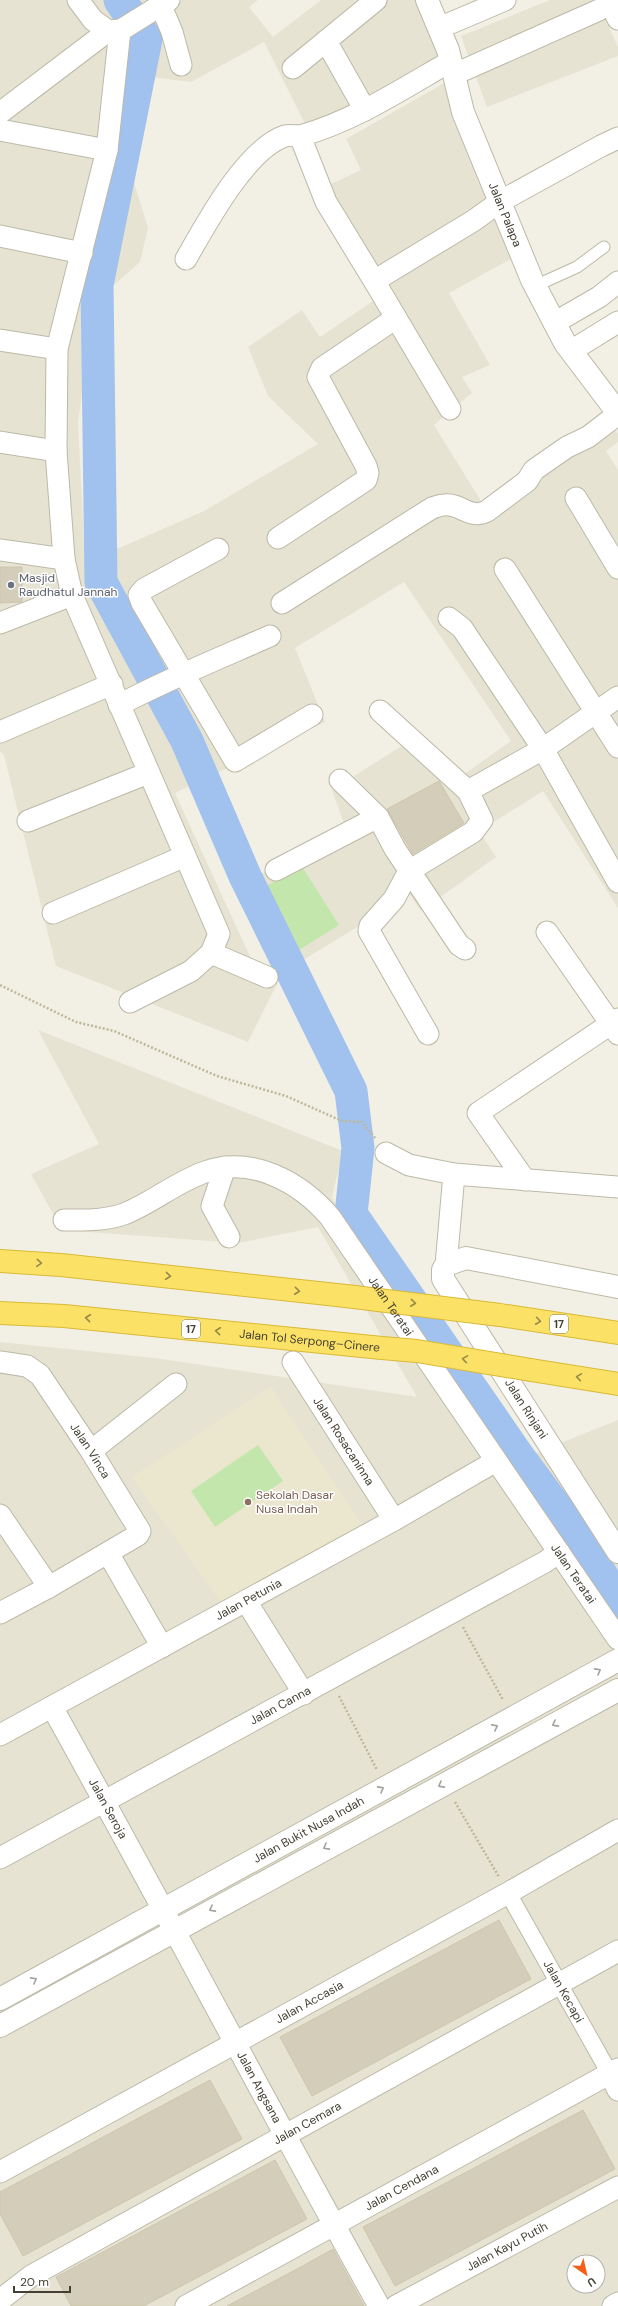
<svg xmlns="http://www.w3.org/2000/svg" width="618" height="2306" font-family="'DM Sans',sans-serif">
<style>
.residential{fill:#e6e3d2;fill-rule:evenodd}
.education{fill:#ebe7ce}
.green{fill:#c3e6ad}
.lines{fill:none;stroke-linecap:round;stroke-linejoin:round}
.river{stroke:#a1c2ee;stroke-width:33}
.building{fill:#d3cdba;stroke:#cec6ad}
.service-casing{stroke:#bdb9a7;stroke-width:13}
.pedestrian-casing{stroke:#bdb9a7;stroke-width:18}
.minor-casing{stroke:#bdb9a7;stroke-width:23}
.tertiary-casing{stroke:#bdb9a7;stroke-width:24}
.motorway-casing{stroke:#dab936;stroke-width:24}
.path{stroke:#beb799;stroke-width:2.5;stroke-dasharray:2 2;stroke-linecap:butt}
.service{stroke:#fff;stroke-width:11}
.pedestrian{stroke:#fff;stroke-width:16}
.minor{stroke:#fff;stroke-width:21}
.tertiary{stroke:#fff;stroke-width:22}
.motorway{stroke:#fbe266;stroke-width:22}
.motorway-bridge-casing{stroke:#dab936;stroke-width:24;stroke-linecap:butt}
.motorway-bridge{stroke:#fbe266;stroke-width:22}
.oneway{stroke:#96894a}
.oneway2{stroke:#a2a09a}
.worship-dot{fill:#6b7280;stroke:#fff;stroke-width:1.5}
.education-dot{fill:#8d6e63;stroke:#fff;stroke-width:1.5}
.labels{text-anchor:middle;stroke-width:3;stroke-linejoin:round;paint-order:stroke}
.shield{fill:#fff;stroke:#7c7971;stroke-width:1}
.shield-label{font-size:11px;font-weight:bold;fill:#444034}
.street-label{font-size:12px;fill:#444034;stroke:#fff}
.worship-label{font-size:12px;fill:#5b616d;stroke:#fff;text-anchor:start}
.education-label{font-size:12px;fill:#785e54;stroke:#fff;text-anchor:start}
</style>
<rect width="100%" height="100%" fill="#f2f0e4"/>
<path class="residential" d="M0,0H258L249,7L273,37L321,0H423L442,65L313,140L264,42L191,82L150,77L129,166L148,228L140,262L95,302L78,422L85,563L204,511L318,444L268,396L248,347L302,310L320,337L373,301L314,192L361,170L346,139L446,82L478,181L518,255L449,293L490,365L462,377L472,393L434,425L484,506L600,418L618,433V442L606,451L618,470V908L543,791L479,831L496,857L421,911L410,895L298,963L272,953L245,882L347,832L332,790L419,735L456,780L511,741L404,582L295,648L325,722L175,793L252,961L281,976L248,1042L56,966L4,755L0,751Z
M550,0H597L618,47V56L487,107L461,36Z
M38,1030L343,1151L332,1197L359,1255L521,1459L618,1420V2306H0V1342L155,1358L417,1397L318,1227L238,1243L62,1230L31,1174L99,1144ZM574,2262H598V2286H574Z"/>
<path class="education" d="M271,1387L364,1527L222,1604L132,1477Z"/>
<path class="green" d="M301,865L339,925L299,950L262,889Z
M258,1445L283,1481L215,1527L191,1491Z"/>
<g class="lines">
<path class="river" d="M120,0L146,39L97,285L101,582L187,741L245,876L351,1091L358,1148L351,1214L518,1456L580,1540L618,1602"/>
</g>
<path class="building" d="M0,567H22V602L0,603Z
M439,781L464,823L413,854L387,809Z
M499,1920L531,1979L312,2096L280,2037Z
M210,2080L242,2139L23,2256L0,2214V2192Z
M583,2110L615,2169L395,2286L363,2227Z
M275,2160L307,2219L144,2306H71L56,2277Z
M333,2249L364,2306H227L299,2268Z"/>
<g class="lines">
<defs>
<path id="service" d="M535,286L577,267L604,247"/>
<g id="pedestrian">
<path id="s1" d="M508,1893L610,2074"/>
</g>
<g id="minor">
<path d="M78,0L93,20L108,31"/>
<path d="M611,0V5L618,19"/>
<path d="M161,6L172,32L181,65"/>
<path d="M439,28L505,0"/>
<path d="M120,30L107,150L57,349L56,451L64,559L72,595L219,934L211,953L191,971L130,1002"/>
<path d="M326,41L365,110"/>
<path d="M293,68L376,0"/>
<path d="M455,74L599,10"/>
<path d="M0,113L108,31L121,30L169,0"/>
<path d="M0,130L107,150"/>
<path d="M300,136C354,121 402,89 451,61"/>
<path d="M0,236L82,253"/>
<path d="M186,259C206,224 246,149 285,136C289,135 296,136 300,136L326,202L376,284"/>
<path d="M554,323L599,297L618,282"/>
<path d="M0,340L57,349"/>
<path d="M571,351L618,322"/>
<path d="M450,409L376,284L379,278L473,221L501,201L601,146L618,138"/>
<path d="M0,442L56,451"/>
<path d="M576,498L618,568"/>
<path d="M278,538L366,480L368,473L366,466L318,377L322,368L396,318"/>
<path d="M218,549L144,589L139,595L142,603L235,761L312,715"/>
<path d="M0,550L64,559"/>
<path d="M505,569L618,747"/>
<path d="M282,603L432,508C436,507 440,505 444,505C461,503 470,520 487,511L527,481L534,470L567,447L588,437L618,414"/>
<path d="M449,618L462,628L543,749L618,882"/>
<path d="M0,623L72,595"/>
<path d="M119,705C168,679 220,658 270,636"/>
<path d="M380,711L468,791"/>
<path d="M0,732L112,684"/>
<path d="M340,780L378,817L395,849L459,945L465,949"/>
<path d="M28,821L148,773"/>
<path d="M276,870L378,817"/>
<path d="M53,913L185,856"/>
<path d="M547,932L618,1034"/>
<path d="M211,953L267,977"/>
<path d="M428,1034L369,931L370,926L394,899L409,871L473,832L482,820L468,791L543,749L618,697"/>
<path d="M386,1153L409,1165L454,1174L618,1187"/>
<path d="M225,1167L212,1206L229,1237"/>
<path d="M525,1180L478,1113L618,1019"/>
<path id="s2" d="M64,1220C84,1220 104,1221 124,1214C152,1203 176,1182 205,1172C251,1155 300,1182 330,1217L618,1639"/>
<path d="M446,1265L454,1174"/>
<path id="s3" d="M0,1362L27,1366L40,1375L91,1451L140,1531L138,1535L49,1587L0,1613"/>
<path id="s4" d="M293,1362L394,1520"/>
<path d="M91,1451L176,1384"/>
<path d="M0,1515L49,1587"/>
<path d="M108,1553L162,1647"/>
<path d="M246,1601L304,1694"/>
<path id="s5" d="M52,1707C163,1906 268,2107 379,2306"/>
<path id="s6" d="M0,1735L394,1520L496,1461"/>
<path id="s7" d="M0,1858C182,1759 363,1660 545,1562L559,1552"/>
<path d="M610,2074L618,2090"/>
<path id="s8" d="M0,2172L508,1893L618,1830"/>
<path id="s9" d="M0,2300L31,2276L618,1951"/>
<path id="s10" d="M186,2306L618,2069"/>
<path id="s11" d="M396,2306L618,2187"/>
<path d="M613,2306L618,2303"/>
</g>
<g id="tertiary">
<path id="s12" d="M427,0L448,50L463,112L532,280L565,343L618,413"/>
<path id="s13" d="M618,1287L466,1258L446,1265L443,1270V1279L618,1552"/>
<path id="s14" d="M0,1999L618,1660"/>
<path d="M0,2026L618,1690"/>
</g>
<g id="motorway">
<path d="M0,1261L61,1265L346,1296"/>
<path id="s15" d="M0,1313L64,1316L382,1348"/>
<path d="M500,1315L618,1333"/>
<path d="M531,1370L618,1384"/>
</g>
</defs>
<use href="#service" class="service-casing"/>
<use href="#pedestrian" class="pedestrian-casing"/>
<use href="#minor" class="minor-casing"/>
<use href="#tertiary" class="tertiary-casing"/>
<use href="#motorway" class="motorway-casing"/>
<path class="path" d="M0,985L76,1022L114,1031L217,1076L286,1096L342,1121L362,1122L375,1138
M463,1627L503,1700
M339,1696L377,1770
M455,1802L499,1877"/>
<use href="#service" class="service"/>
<use href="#pedestrian" class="pedestrian"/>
<use href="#minor" class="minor"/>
<use href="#tertiary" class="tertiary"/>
<use href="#motorway" class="motorway"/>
<defs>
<path id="motorway-bridge" d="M346,1296L500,1315
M382,1348L417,1351L531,1370"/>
</defs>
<use href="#motorway-bridge" class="motorway-bridge-casing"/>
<use href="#motorway-bridge" class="motorway-bridge"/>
</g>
<defs><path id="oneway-chevron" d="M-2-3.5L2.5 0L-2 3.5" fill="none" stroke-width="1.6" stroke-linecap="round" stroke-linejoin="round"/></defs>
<g class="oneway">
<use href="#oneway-chevron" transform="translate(39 1263) rotate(4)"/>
<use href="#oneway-chevron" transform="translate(168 1276) rotate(6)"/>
<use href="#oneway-chevron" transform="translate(297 1291) rotate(6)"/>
<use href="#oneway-chevron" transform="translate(413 1303) rotate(6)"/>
<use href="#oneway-chevron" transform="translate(88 1318) rotate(-174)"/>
<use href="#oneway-chevron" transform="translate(538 1321) rotate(8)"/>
<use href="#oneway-chevron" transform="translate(218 1331) rotate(-174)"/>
<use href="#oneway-chevron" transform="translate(465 1359) rotate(-171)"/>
<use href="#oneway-chevron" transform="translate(579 1377) rotate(-171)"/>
</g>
<g class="oneway2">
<use href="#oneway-chevron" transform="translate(598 1671) rotate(-29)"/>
<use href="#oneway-chevron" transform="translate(555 1724) rotate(152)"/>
<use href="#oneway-chevron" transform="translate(495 1727) rotate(-28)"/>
<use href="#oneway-chevron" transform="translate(441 1785) rotate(151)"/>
<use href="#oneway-chevron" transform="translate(381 1789) rotate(-29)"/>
<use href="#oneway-chevron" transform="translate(326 1847) rotate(151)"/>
<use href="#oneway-chevron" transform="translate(212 1909) rotate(151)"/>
<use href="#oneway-chevron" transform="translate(34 1980) rotate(-29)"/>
</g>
<circle class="worship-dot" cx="11" cy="585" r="4"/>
<circle class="education-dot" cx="248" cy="1502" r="4"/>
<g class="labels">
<g class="shield">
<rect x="550" y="1315" width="18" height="18" rx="3"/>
<rect x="182" y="1320" width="18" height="18" rx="3"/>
</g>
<g class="shield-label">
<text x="559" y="1328">17</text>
<text x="191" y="1333">17</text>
</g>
<g class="street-label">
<text dy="4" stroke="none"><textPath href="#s12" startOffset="229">Jalan Palapa</textPath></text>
<text dy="4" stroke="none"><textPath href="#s2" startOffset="401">Jalan Teratai</textPath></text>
<text dy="4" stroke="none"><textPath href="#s15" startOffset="311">Jalan Tol Serpong–Cinere</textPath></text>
<text dy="4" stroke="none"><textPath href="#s13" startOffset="345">Jalan Rinjani</textPath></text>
<text dy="4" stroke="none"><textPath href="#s4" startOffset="94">Jalan Rosacaninna</textPath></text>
<text dy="4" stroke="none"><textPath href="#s3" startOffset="134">Jalan Vinca</textPath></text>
<text dy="4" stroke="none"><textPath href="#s2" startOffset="725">Jalan Teratai</textPath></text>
<text dy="4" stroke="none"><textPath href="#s6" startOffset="283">Jalan Petunia</textPath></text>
<text dy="4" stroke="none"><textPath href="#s7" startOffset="319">Jalan Canna</textPath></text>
<text dy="4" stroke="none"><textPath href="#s5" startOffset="116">Jalan Seroja</textPath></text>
<text dy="4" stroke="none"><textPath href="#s14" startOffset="352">Jalan Bukit Nusa Indah</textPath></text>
<text dy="4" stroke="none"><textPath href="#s1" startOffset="113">Jalan Kecapi</textPath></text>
<text dy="4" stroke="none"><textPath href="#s8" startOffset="353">Jalan Accasia</textPath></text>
<text dy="4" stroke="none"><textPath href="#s5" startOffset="433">Jalan Angsana</textPath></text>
<text dy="4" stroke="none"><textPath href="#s9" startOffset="355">Jalan Cemara</textPath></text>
<text dy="4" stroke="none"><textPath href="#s10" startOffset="246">Jalan Cendana</textPath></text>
<text dy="4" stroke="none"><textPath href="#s11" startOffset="126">Jalan Kayu Putih</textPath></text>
</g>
<g class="worship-label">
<text x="19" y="582">Masjid<tspan x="19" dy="14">Raudhatul Jannah</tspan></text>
</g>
<g class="education-label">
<text x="256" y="1499">Sekolah Dasar<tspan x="256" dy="14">Nusa Indah</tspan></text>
</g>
</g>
<g transform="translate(586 2274) rotate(146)"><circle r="19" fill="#ffffff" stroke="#b4b3ae"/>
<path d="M0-3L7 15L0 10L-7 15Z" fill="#f55e17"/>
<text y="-6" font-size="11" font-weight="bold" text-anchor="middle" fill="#444034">U</text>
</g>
<path d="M14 2286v6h56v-6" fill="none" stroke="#444034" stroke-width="2"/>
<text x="20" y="2286" font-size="12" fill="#444034" stroke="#ffffff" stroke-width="3" paint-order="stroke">20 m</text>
</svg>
